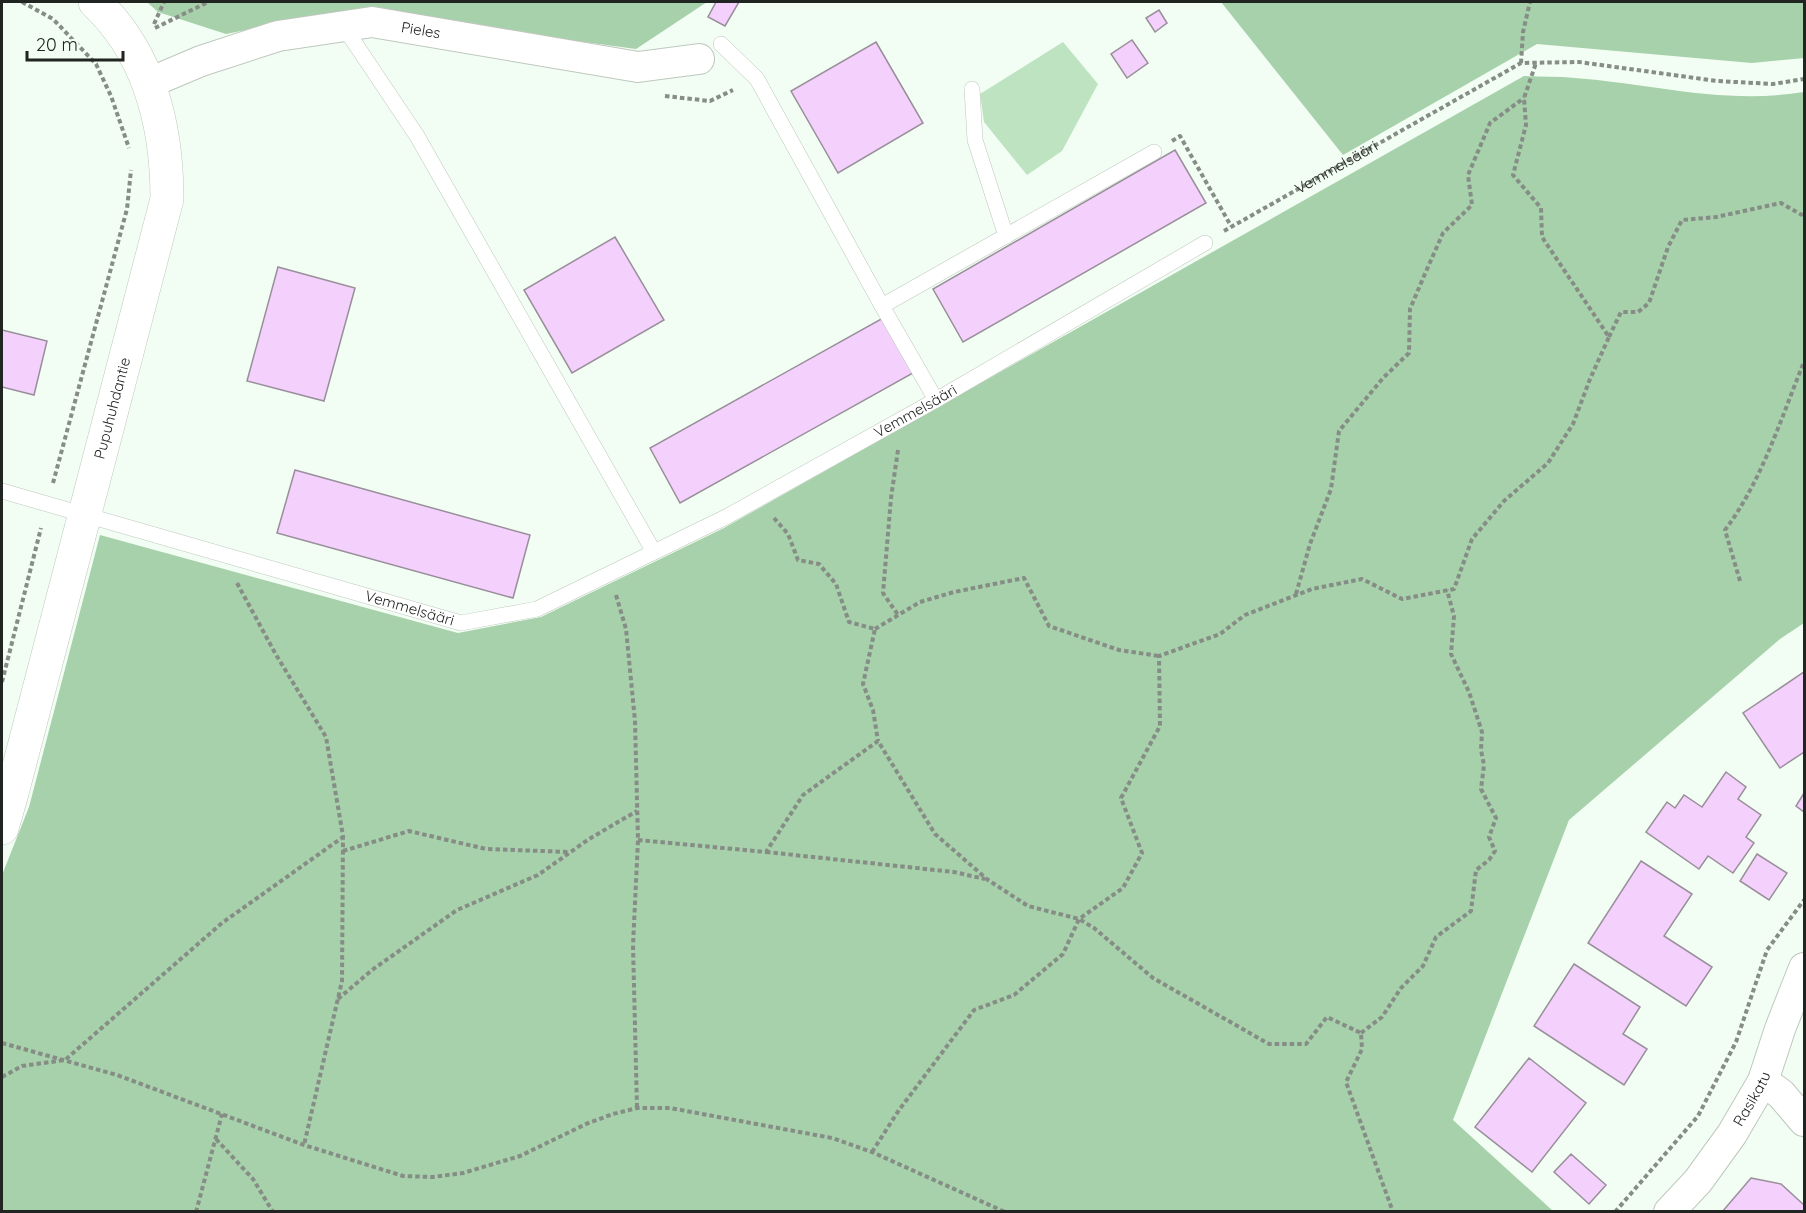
<svg xmlns="http://www.w3.org/2000/svg" width="1806" height="1213" font-family="Quicksand,sans-serif">
<style>
.green{fill:#bee3c0}
.forest{fill:#a7d1aa}
.building{fill:#f4d0fc;stroke:#988f9a;stroke-width:1.5}
.lines{fill:none;stroke-linecap:round;stroke-linejoin:round}
.service-casing{stroke:#bec8be;stroke-width:16}
.minor-casing{stroke:#bec8be;stroke-width:32}
.tertiary-casing{stroke:#bec8be;stroke-width:34}
.path{stroke:#868d86;stroke-width:4;stroke-dasharray:4.5 3;stroke-linecap:butt}
.service{stroke:#fff;stroke-width:15}
.minor{stroke:#fff;stroke-width:30}
.tertiary{stroke:#fff;stroke-width:33}
.labels{text-anchor:middle;stroke-width:5;stroke-linejoin:round;paint-order:stroke}
.street-label{font-size:15px;fill:#212521;stroke:#f2fdf3}
</style>
<rect width="100%" height="100%" fill="#f2fdf3"/>
<path class="green" d="M1063,42L1098,84L1062,151L1027,175L984,122L980,94Z"/>
<path class="forest" d="M147,2H707L636,49L348,10L226,34L158,12Z
M1221,2H1804V58L1752,63L1537,44L1343,155Z
M1524,76C1541,77 1558,76 1575,78C1654,84 1724,105 1804,92V623L1780,639L1569,820L1453,1120L1553,1211L2,1212V875L29,807L100,535L458,633L541,617L724,528Z"/>
<path class="building" d="M716,2H739L725,26L708,17Z
M1159,10L1167,23L1155,32L1146,18Z
M1132,40L1148,63L1127,78L1111,54Z
M876,42L923,123L838,173L791,91Z
M1175,150L1206,203L963,342L933,289Z
M615,237L664,320L572,373L524,290Z
M278,267L355,288L324,401L247,381Z
M883,318L913,373L680,503L650,448Z
M2,330L47,341L34,395L2,387Z
M295,470L530,535L513,598L277,533Z
M1804,672V752L1780,768L1743,713Z
M1726,772L1746,787L1738,799L1761,815L1746,837L1754,843L1733,873L1708,856L1699,869L1646,832L1667,802L1675,808L1684,795L1702,807Z
M1804,793V812L1796,806Z
M1757,854L1787,873L1769,900L1740,881Z
M1641,861L1692,894L1664,936L1712,967L1686,1006L1588,943Z
M1574,964L1640,1007L1623,1034L1647,1049L1624,1085L1534,1026Z
M1529,1058L1586,1103L1532,1172L1475,1127Z
M1571,1154L1606,1185L1589,1204L1554,1172Z
M1751,1178L1781,1184L1804,1205V1212H1722Z"/>
<g class="lines">
<defs>
<g id="service">
<path d="M344,27L417,136L654,552"/>
<path d="M721,44L757,79L882,306L936,400"/>
<path d="M972,89L975,140L1006,236"/>
<path d="M882,306L1154,152"/>
<path id="s2" d="M2,491L461,623L537,609L726,517L936,400L1205,243"/>
</g>
<g id="minor">
<path id="s3" d="M149,83L201,61L278,36L372,22L638,67L699,59"/>
<path d="M1763,1081L1781,1094L1804,1121"/>
<path id="s4" d="M1669,1212L1698,1181L1732,1134L1763,1081L1780,1029L1804,968"/>
</g>
<g id="tertiary">
<path id="s5" d="M2,828L12,793L167,199C167,125 150,54 95,2"/>
</g>
</defs>
<use href="#service" class="service-casing"/>
<use href="#minor" class="minor-casing"/>
<use href="#tertiary" class="tertiary-casing"/>
<g class="path">
<path d="M22,2L53,19L96,64L111,96L129,148"/>
<path d="M154,24L164,2"/>
<path d="M155,28L208,2"/>
<path d="M1521,63L1523,32L1530,2"/>
<path d="M665,96L710,101L733,90"/>
<path d="M1172,141L1180,136L1231,226"/>
<path id="s1" d="M1224,231L1521,63L1579,62L1717,81L1773,84L1804,79"/>
<path d="M1609,337L1621,312H1638L1649,303L1668,247L1682,220L1716,217L1781,203L1802,215L1804,218"/>
<path d="M898,450L891,498L883,593L898,615"/>
<path d="M53,483L127,209L131,170"/>
<path d="M774,518L788,534L798,560L819,564L836,584L849,622L875,629L863,684L873,710L878,741"/>
<path d="M1740,581L1725,530C1762,481 1781,418 1804,362"/>
<path d="M237,583L275,653L326,737L343,836L342,981L304,1145"/>
<path d="M1296,594L1310,544L1331,489L1339,431L1383,378L1409,353L1410,309L1424,276L1443,233L1472,205L1468,175L1490,123L1524,98"/>
<path d="M616,595L626,629L635,721L638,840L633,945L637,1108"/>
<path d="M875,629L920,602L954,592L1024,578L1049,626L1119,650L1159,656"/>
<path d="M2,682L41,528"/>
<path d="M638,840L766,852L803,795L878,741L935,834L988,880L1028,906L1079,919L1094,928L1153,978L1269,1044H1306L1327,1017L1361,1033L1362,1049L1346,1082L1393,1212"/>
<path d="M343,851L409,831L486,849L570,852"/>
<path d="M766,852L954,872L985,879"/>
<path d="M338,999L372,970L457,910L538,875L589,839L637,811"/>
<path d="M1361,1033L1382,1017L1401,988L1423,966L1436,937L1471,911L1476,870L1489,860L1495,851L1489,837L1496,818L1481,789L1484,765L1481,750L1482,732L1469,692L1451,654L1454,616L1447,590"/>
<path d="M2,1043L117,1075L304,1145L403,1176L433,1177L463,1173L520,1156L586,1124L613,1114L637,1108H670L832,1138L872,1152L1005,1212"/>
<path d="M2,1077L22,1066L65,1060L222,923L343,837"/>
<path d="M216,1139L253,1179L273,1212"/>
<path d="M872,1152L899,1110L974,1010L1014,995L1063,954L1079,919L1123,888L1142,853L1121,798L1160,726L1159,656L1220,634L1245,615L1312,589L1362,579L1402,599L1454,589L1472,539L1504,501L1548,463L1573,424L1590,379L1609,337L1542,237L1541,208L1513,175L1526,125L1524,98L1536,63"/>
<path d="M196,1212L222,1114"/>
<path d="M1615,1212L1698,1116L1736,1042L1767,950L1804,900"/>
</g>
<use href="#service" class="service"/>
<use href="#minor" class="minor"/>
<use href="#tertiary" class="tertiary"/>
</g>
<g class="labels">
<g class="street-label">
<text dy="5" stroke="none"><textPath href="#s3" startOffset="282">Pieles</textPath></text>
<text dy="5" stroke="none"><textPath href="#s1" startOffset="129">Vemmelsääri</textPath></text>
<text dy="5" stroke="none"><textPath href="#s5" startOffset="434">Pupuhuhdantie</textPath></text>
<text dy="5" stroke="none"><textPath href="#s2" startOffset="982">Vemmelsääri</textPath></text>
<text dy="5" stroke="none"><textPath href="#s2" startOffset="424">Vemmelsääri</textPath></text>
<text dy="5" stroke="none"><textPath href="#s4" startOffset="141">Rasikatu</textPath></text>
</g>
</g>
<rect width="1806" height="1213" fill="none" stroke="#212521" stroke-width="6"/>
<path d="M27 51v9h96v-9" fill="none" stroke="#212521" stroke-width="3"/>
<text x="36" y="51" font-size="18" fill="#212521" stroke="#f2fdf3" stroke-width="4.5" paint-order="stroke">20 m</text>
</svg>
